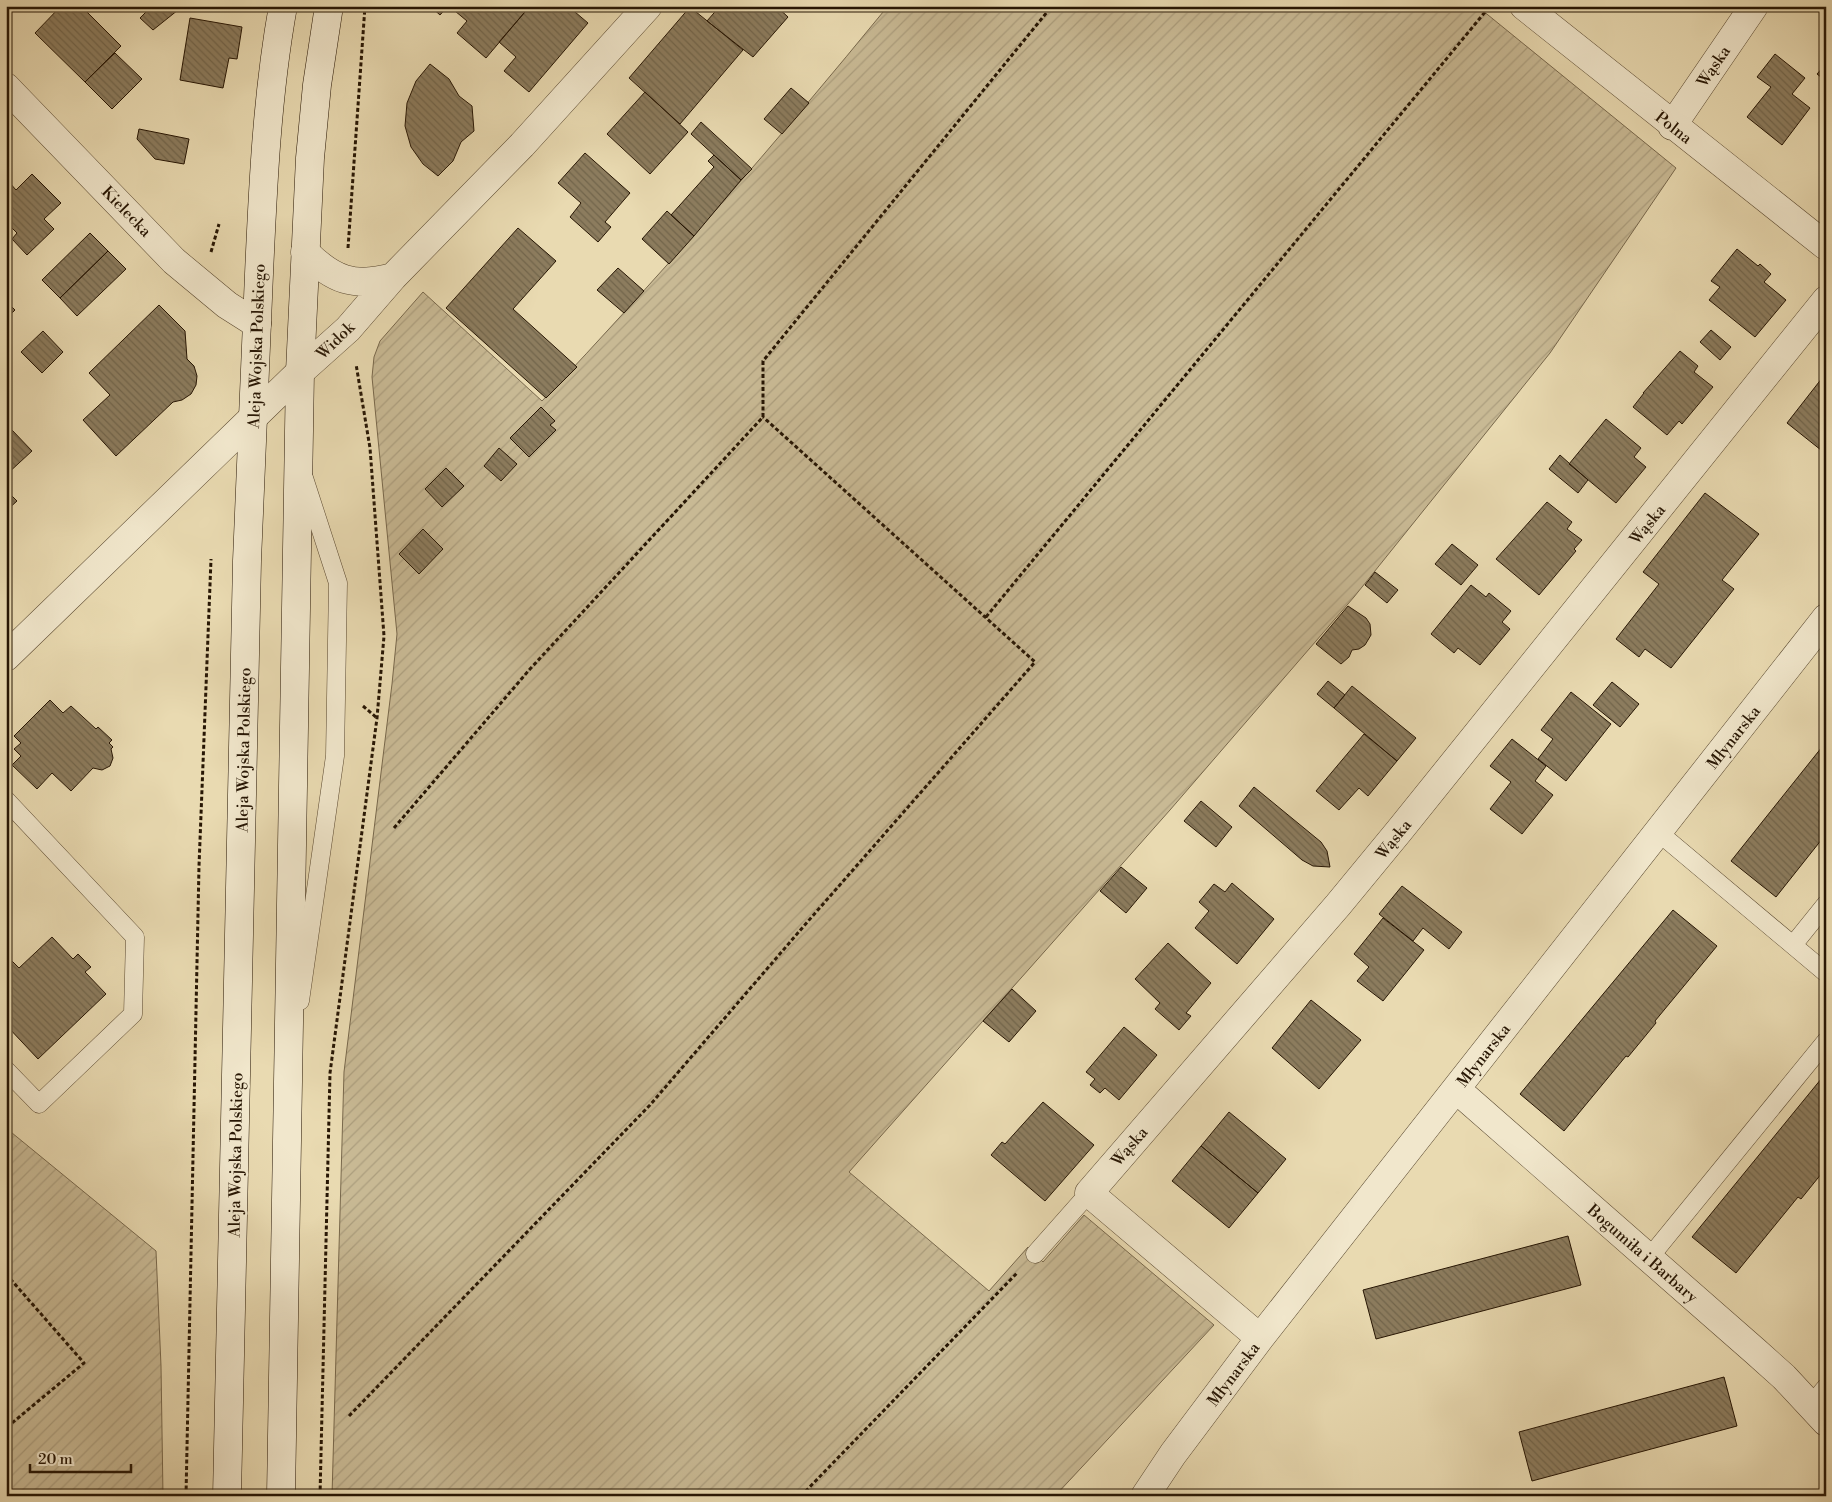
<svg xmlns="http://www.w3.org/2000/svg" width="1832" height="1502" font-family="'Libre Bodoni',serif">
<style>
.garden{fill:url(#garden-furrows);stroke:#78684c}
.building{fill:url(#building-back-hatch);stroke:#271604}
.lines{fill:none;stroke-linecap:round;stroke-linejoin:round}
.lane-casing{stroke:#58472f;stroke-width:19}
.street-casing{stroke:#58472f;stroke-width:29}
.secondary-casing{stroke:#271604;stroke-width:29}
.path{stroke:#271604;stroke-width:3;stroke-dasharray:4 2.5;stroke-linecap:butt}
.lane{stroke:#f1e7cc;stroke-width:18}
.street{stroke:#f1e7cc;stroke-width:28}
.secondary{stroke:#f1e7cc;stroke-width:28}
.labels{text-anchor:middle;stroke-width:4.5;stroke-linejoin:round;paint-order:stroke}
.street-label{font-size:16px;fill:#271604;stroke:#f1e7cc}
</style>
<defs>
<pattern id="garden-furrows" width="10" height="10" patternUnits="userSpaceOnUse" patternTransform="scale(1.25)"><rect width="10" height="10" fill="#c8b994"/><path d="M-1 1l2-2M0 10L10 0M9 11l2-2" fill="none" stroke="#ac9e7e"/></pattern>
<pattern id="building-back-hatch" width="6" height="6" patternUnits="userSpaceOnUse" patternTransform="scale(1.25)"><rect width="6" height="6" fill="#8c7c5e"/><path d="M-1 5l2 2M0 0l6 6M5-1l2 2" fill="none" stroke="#72654b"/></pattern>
</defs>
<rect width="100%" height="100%" fill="#e9dab1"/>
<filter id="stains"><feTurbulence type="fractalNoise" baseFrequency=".004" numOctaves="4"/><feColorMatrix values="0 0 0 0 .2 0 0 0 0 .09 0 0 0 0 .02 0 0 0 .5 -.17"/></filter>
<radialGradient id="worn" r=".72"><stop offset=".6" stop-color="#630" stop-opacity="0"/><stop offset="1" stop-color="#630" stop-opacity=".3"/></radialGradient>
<path class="garden" d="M888,6H1477L1676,168L1550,353L1354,597L1170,810L849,1172L989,1291L1028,1247L1043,1262L1084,1215L1214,1325L1055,1496H332L344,1072L392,684L397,634L372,377L374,357L380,341L423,292L542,401C662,274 777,142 888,6Z
M6,1128L156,1251L161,1366L163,1496H6Z"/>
<path class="building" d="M61,6H81L121,46L85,82L35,33Z
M152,6H179L178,10L153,30L140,18Z
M430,6H448L440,15Z
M449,6H530L486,58L457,33L467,21Z
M530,6H568L588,23L529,92L504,71L516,57L499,42Z
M720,6H776L788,17L753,57L707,21Z
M690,7L743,50L680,124L629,78Z
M190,18L242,27L237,59L229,58L223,88L180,80Z
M115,53L142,79L112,109L85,82Z
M1775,54L1805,78L1792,94L1810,108L1782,145L1747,117L1771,87L1757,77Z
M430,64L449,79L459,96L472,106L474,131L461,142L453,161L438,176L423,164L411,147L405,126L407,103L416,81Z
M1826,64V81L1817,74Z
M791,88L809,103L782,134L764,119Z
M645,92L688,132L650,174L607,134Z
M701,122L752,169L741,180L691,134Z
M139,129L189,139L184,164L155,159L137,139Z
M585,153L630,193L605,222L611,227L598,242L570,217L581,203L558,183Z
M714,155L741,180L694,236L671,215L714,167L708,161Z
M32,174L61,203L44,219L54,229L27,255L12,239L17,233L6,222V184L9,182L16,190Z
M667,211L694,236L669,264L642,239Z
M518,228L556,261L513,309L577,367L546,398L446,308Z
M90,233L108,251L60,298L42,280Z
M1737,249L1758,266L1760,264L1771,274L1764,282L1786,300L1755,337L1709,300L1720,287L1711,281Z
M108,251L126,269L77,316L60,298Z
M618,268L644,291L624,313L597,290Z
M6,301L15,310L6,319Z
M159,305L185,331L187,359L194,366L197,376L196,385L191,394L182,400L173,402L116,456L83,420L110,395L89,373Z
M1711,330L1731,347L1720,360L1700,342Z
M43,331L63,352L42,373L21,352Z
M1680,351L1698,366L1694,372L1713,387L1682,424L1679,421L1667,435L1633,407L1644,393H1643Z
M1826,373V454L1787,423Z
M541,407L555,421L550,425L556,430L529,457L510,438Z
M1606,419L1641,448L1634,457L1646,467L1616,503L1569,464Z
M12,430L32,451L6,475V436Z
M499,448L517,464L501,481L484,466Z
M1560,455L1588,480L1578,493L1549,469Z
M446,468L464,486L442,507L425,489Z
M6,490L17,501L6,511Z
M1705,493L1759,534L1722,580L1734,589L1671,668L1645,649L1639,657L1616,639L1659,584L1643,572Z
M1547,502L1572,522L1567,529L1582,540L1574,549L1576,551L1539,595L1496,559Z
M423,529L443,549L419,574L399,554Z
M1452,544L1478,565L1461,585L1435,564Z
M1375,572L1398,590L1387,603L1365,585Z
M1471,585L1486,597L1489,593L1511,611L1502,622L1510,629L1480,665L1458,648L1454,653L1431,634Z
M1348,606L1366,618L1370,624L1371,635L1365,645L1359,649L1352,650L1349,657L1341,664L1316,644Z
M1328,681L1345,695L1334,708L1317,694Z
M1612,682L1639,704L1620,727L1593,705Z
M1352,686L1416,738L1397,761L1334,708Z
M1571,692L1611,724L1566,781L1538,759L1553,739L1541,730Z
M50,700L63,713L71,706L96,729L98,727L112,740L109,743L113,747L111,749L113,758L110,766L102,770L93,768L71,791L52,773L37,789L12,765L21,756L14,749L21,743L14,736Z
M1364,734L1397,761L1368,796L1359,788L1339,810L1316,791Z
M1512,739L1546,766L1535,781L1553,795L1522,834L1490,809L1511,782L1490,766Z
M1826,742V834L1776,897L1731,861Z
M1254,787L1321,842L1327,851L1330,867L1313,866L1302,860L1239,806Z
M1201,801L1232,827L1216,847L1184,821Z
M1121,867L1147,888L1126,913L1100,891Z
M1232,883L1274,919L1237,964L1195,928L1209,911L1199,902L1214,884L1225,892Z
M1402,886L1462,932L1449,949L1423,928L1413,941L1379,914Z
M1673,910L1717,946L1655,1021L1656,1023L1628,1057L1626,1056L1564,1131L1520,1094Z
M1383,918L1424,950L1383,1001L1357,981L1369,967L1354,954Z
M52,937L73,959L78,954L91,967L85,972L106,994L38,1059L6,1025V955L19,968Z
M1168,943L1211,983L1186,1013L1191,1016L1179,1030L1155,1009L1160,1003L1135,979Z
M1012,989L1036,1011L1009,1042L983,1021Z
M1311,1000L1361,1040L1319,1089L1272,1048Z
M1124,1027L1157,1055L1119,1100L1105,1088L1100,1093L1090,1085L1095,1079L1086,1072Z
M1826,1073V1168L1801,1199L1798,1197L1736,1273L1692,1237Z
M1043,1102L1094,1145L1045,1201L991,1155L1002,1142L1005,1144Z
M1229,1112L1286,1159L1258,1193L1201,1146Z
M1201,1146L1258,1193L1229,1228L1172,1181Z
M1568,1236L1581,1285L1376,1339L1363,1290Z
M1724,1377L1737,1426L1532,1481L1519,1432Z"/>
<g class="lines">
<defs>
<path id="lane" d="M6,800L135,937L133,1014L39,1104L6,1070
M1658,832L1826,973
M1793,945L1826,904
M300,1001L335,756L338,583L304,478
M1035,1254L1089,1193
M1649,1258L1826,1041
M1811,1405L1826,1387"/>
<path id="street" d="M1524,6L1826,246
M6,87L174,261L227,305L257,324
M1672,126L1754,6
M305,252C333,280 354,288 393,277
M6,657L300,372L348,329L393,277L522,145L648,6
M1456,1089L1755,1351L1784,1377L1826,1422
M1260,1338L1089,1193L1338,905L1399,831L1826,300
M1145,1496L1173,1454L1260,1338L1826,618"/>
<path id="secondary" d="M227,1496L247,561C251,465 255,369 259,274C263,184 267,95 283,6
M281,1496L300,372L310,158L317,85L329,6"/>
</defs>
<use href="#lane" class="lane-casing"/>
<use href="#street" class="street-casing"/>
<use href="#secondary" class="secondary-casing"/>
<path class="path" d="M348,248L365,6
M211,252L219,224
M986,617L1490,6
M363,706L377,718
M394,828L530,669L763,417V361L1052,6
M6,1274L84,1363L6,1428
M349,1416L650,1105L803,927L1035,662L763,417
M186,1496L199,866L211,559
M320,1496L330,1073L377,718L384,636L370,448L356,364
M801,1496L1017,1273"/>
<use href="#lane" class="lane"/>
<use href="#street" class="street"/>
<use href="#secondary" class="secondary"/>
</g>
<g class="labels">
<g class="street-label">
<text transform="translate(1713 66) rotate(-56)" y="6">Wąska</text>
<text transform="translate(1674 127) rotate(38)" y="6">Polna</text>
<text transform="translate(127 211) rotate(46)" y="6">Kielecka</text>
<text transform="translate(335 340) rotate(-44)" y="6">Widok</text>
<text transform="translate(256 346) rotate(-88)" y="6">Aleja Wojska Polskiego</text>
<text transform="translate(1647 524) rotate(-51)" y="6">Wąska</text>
<text transform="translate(1733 737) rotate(-52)" y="6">Młynarska</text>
<text transform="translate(243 750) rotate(-89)" y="6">Aleja Wojska Polskiego</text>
<text transform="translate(1393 839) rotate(-51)" y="6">Wąska</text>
<text transform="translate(1483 1055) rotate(-52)" y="6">Młynarska</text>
<text transform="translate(1129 1146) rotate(-49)" y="6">Wąska</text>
<text transform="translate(235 1155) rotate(-89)" y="6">Aleja Wojska Polskiego</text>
<text transform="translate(1643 1253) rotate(41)" y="6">Bogumiła i Barbary</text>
<text transform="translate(1233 1374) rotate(-53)" y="6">Młynarska</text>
</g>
</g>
<rect width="1832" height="1502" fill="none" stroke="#e9dab1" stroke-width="25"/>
<rect x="8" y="8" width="1817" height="1487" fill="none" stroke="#271604" stroke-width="2.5"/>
<rect x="12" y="12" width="1807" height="1477" fill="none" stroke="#271604"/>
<path d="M30 1464v8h101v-8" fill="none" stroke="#271604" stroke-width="2.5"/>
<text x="38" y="1464" font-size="15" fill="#271604" stroke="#f1e7cc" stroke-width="4" paint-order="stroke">20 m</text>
<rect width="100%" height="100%" filter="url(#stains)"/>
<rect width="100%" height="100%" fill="url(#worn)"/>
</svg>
